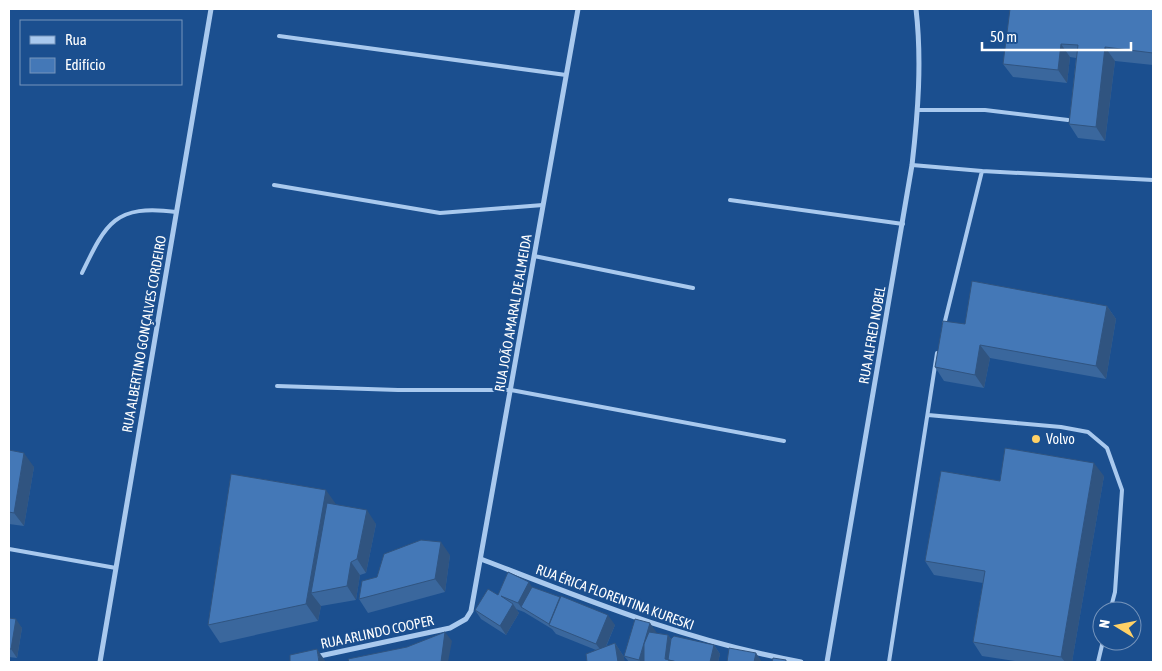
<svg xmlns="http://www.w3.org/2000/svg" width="1162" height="671" font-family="'Asap Condensed',sans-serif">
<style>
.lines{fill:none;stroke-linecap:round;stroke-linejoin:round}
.service{stroke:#a9c9ee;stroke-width:4}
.minor{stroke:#a9c9ee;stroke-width:5}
.wall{fill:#3a679d}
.shaded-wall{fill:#305480}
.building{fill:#4478b7;stroke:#305480}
.poi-dot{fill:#ffd166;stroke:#1b4f8f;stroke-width:2}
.labels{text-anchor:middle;stroke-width:4.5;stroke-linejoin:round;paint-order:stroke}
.street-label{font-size:14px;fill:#fff;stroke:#1b4f8f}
.poi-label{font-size:14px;fill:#fff;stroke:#1b4f8f;text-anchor:start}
</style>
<rect width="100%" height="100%" fill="#1b4f8f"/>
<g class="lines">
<path class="service" d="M279,36L566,75
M918,110H985L1068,120
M912,165L982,171L944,325
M982,171L1153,180
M274,185L440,213L543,205
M730,200L903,224
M534,256L693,288
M82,273C106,223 115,204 176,212
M277,386L398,390H511L784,441
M928,415L1061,427L1088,432L1107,448L1122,490L1115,592L1110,611
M9,549L116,568
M889,662L937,353
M1098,662L1103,641"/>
<path class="minor" d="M481,559C589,601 687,641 801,662
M315,657L450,628L466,619L471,611L578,9
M100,662L211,9
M827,662L912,165C918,113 922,61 916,9"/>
</g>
<path class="wall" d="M1153,9V65L1115,61L1105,141L1078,138L1069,124L1076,58L1070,57L1067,83L1013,77L1003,64Z
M1107,306L1116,319L1106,379L990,358L984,388L944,381L935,367L965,324Z
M9,450L34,467L24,526L9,524Z
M1104,476L1072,662H1021L982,656L973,642L983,583L934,575L925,561L1000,481Z
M336,505L376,524L366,573L360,575L356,600L321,606L318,621L220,643L208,625Z
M450,555L445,592L368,613L359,599Z
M532,587L560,598L615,625L606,647L615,643L624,657L596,650L556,634L552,629L524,612L516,609L519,613L506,635L481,619L475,610L498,595Z
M9,618L22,628L17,658L9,657Z
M657,633L668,635L671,639L714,645L720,654L718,662H628H629L624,656Z"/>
<path class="shaded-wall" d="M1061,44L1070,57L1067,83L1058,70Z
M1105,47L1115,61L1105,141L1096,127Z
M1107,306L1116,319L1106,379L1096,366Z
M980,345L990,358L984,388L975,375Z
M24,453L34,467L24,526L14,513Z
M1094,463L1104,476L1072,662H1065L1061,657Z
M326,490L338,507L311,593L321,606L318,621L306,604Z
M367,510L376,524L366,573L357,559Z
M441,542L450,555L445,592L435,579Z
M351,562L360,575L356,600L347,586Z
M529,582L535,592L521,607L518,603Z
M513,604L519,613L506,635L500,626Z
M608,615L615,625L603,653L596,644Z
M16,619L22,628L17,658L11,649Z
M650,623L657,633L648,662H641L639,660Z
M445,632L452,641L448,662H441Z
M668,635L678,648L676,662L665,659Z
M615,643L624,657L625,662H618Z
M714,645L720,654L718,662H710Z
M317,649L326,662H319Z
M756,653L762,662H754Z"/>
<path class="building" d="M1010,9H1153V53L1105,47L1096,127L1069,124L1078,45L1061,44L1058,70L1003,64Z
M972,281L1107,306L1096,366L980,345L975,375L935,367L943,321L965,324Z
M1005,448L1094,463L1061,657L973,642L985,571L925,561L941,471L1000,481Z
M9,450L24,453L14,513L9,512Z
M231,474L326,490L306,604L208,625Z
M327,503L367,510L357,559L351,562L347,586L311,593Z
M421,540L441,542L435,579L359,599L362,581L377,577L384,554Z
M508,572L529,582L518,603L501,596L513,604L500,626L475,610L488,589L498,595Z
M532,587L560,597L549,624L521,607Z
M561,596L608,615L596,644L549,625Z
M9,618L16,619L11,649H9Z
M635,619L650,623L639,660L624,656Z
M445,632L441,662H349L348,659L407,647Z
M649,632L668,635L665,659L677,662H644V644Z
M674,636L714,645L710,662H677L668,660L671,639Z
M615,643L618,662H587L586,654Z
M729,648L756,653L754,662H727Z
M317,649L319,662H290V655Z
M773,658L786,660V662H772Z"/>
<circle class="poi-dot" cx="1036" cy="439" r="5"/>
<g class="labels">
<g class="street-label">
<text transform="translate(513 313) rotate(-80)" y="5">RUA JOÃO AMARAL DE ALMEIDA</text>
<text transform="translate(144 334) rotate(-80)" y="5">RUA ALBERTINO GONÇALVES CORDEIRO</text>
<text transform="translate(872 335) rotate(-80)" y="5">RUA ALFRED NOBEL</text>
<text transform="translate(615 597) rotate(20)" y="5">RUA ÉRICA FLORENTINA KURESKI</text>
<text transform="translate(377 632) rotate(-12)" y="5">RUA ARLINDO COOPER</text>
</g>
<g class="poi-label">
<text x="1046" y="444">Volvo</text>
</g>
</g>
<rect width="1162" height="671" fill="none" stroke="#ffffff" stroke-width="20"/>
<rect x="20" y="20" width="162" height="65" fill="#1b4f8f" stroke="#7695bc"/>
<rect x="30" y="36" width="25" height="8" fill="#a9c9ee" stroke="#7695bc"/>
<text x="65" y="45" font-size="15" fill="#ffffff">Rua</text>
<rect x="30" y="58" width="25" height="15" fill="#4478b7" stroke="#7695bc"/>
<text x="65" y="70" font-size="15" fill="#ffffff">Edifício</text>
<g transform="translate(1117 626) rotate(280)"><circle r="24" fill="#1b4f8f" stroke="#7695bc"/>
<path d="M0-4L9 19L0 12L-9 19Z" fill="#ffd166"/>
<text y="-8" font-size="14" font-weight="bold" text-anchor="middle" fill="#ffffff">N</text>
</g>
<path d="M982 42v8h149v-8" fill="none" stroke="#ffffff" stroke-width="2.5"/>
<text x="990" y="42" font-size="15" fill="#ffffff" stroke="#1b4f8f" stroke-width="4" paint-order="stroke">50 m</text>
</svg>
